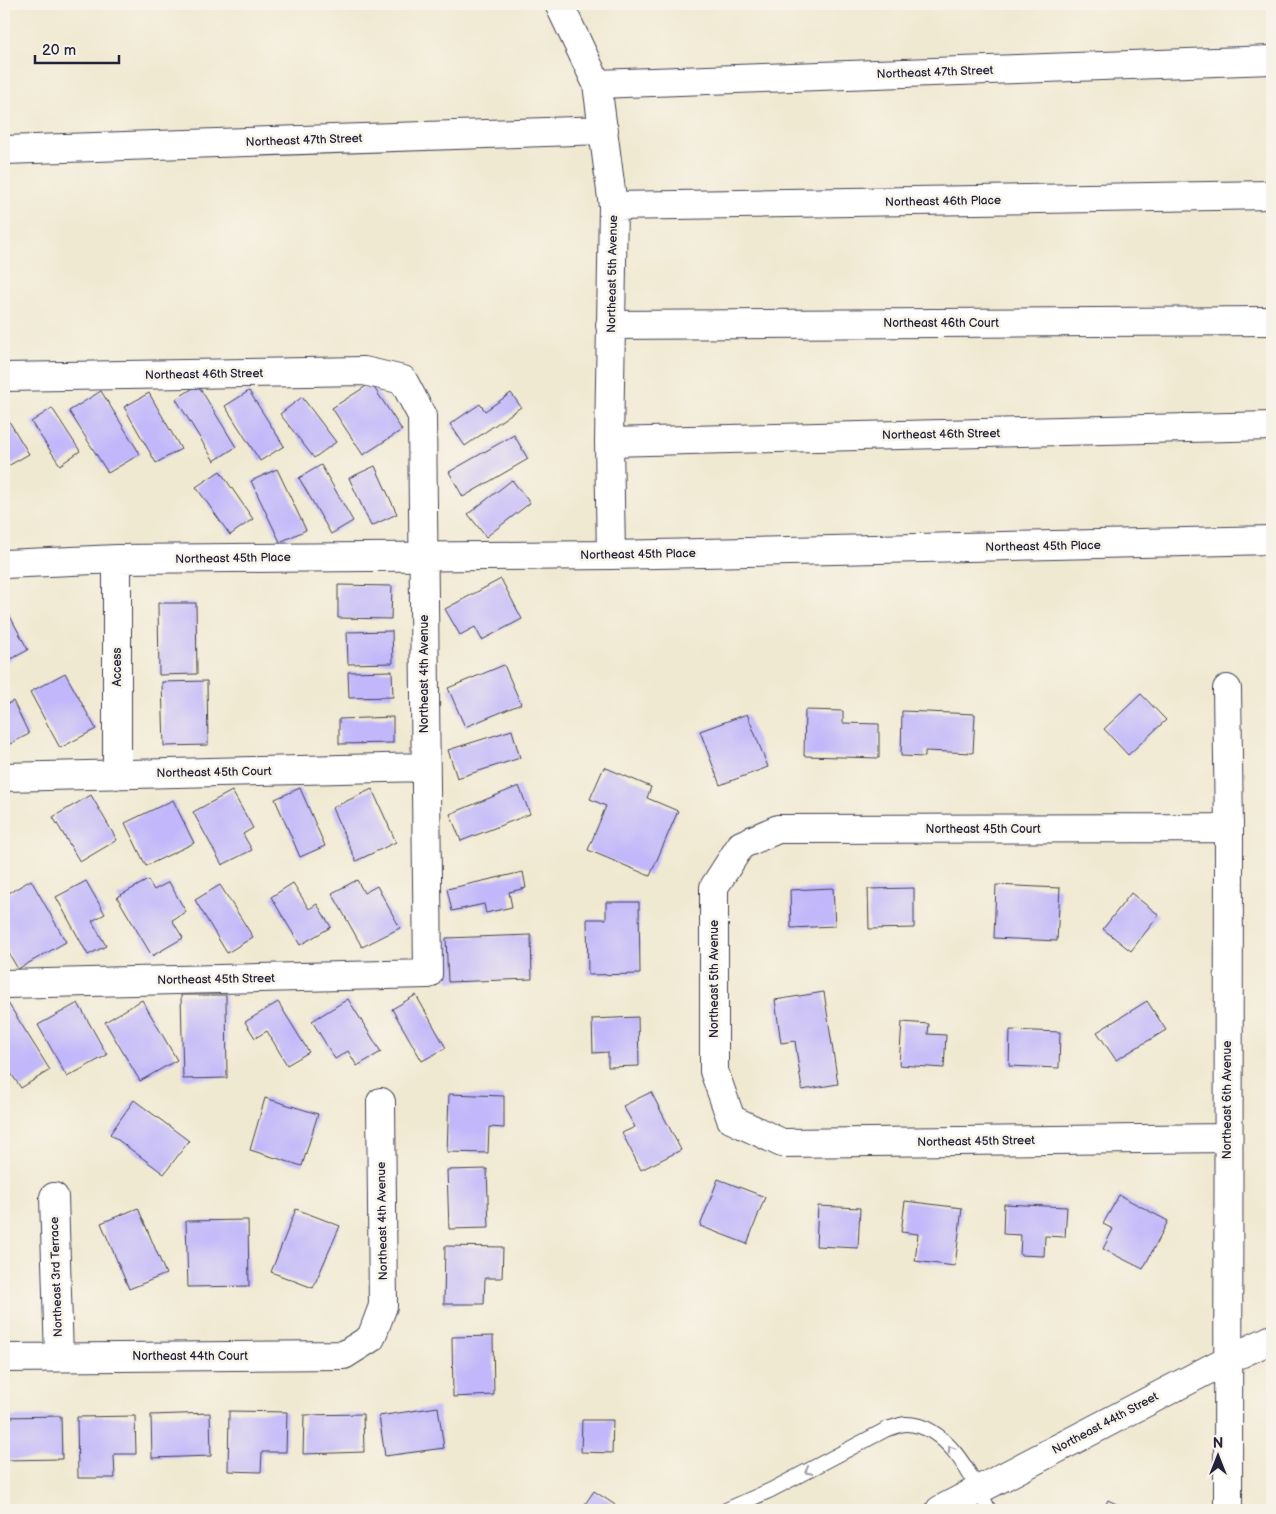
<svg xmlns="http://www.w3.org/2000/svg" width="1276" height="1514" font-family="'Balsamiq Sans',sans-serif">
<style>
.building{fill:#c1b7fa}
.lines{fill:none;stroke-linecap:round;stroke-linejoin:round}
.service-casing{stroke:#414052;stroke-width:16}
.minor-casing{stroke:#414052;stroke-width:30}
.service{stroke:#fff;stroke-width:14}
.minor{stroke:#fff;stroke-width:28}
.oneway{stroke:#9c9ca7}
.labels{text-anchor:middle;stroke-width:5;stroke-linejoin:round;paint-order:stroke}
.street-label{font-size:12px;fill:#22223b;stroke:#f7f3e8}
</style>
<rect width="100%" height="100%" fill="#f7f3e8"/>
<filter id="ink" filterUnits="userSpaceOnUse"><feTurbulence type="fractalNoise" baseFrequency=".02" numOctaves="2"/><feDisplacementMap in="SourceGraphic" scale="10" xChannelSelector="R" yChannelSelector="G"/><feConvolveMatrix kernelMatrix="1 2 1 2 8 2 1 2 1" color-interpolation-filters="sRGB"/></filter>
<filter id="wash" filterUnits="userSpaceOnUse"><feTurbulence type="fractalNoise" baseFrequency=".0096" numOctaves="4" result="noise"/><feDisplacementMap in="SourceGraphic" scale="20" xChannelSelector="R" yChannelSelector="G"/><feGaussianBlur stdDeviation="1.12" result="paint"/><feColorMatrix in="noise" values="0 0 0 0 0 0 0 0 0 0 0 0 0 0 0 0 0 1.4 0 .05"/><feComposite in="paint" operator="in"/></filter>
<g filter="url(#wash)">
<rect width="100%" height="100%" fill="#f0e9d2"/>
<g id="blocks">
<path class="building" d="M371,383L402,430L363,455L332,408Z
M198,385L236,447L214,461L176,399Z
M101,391L140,454L108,473L69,411Z
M249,391L284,446L260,461L225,406Z
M149,393L181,449L156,463L124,407Z
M511,393L521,407L465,446L450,424L480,404L485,411Z
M302,397L336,442L314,458L280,414Z
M52,408L80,451L60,465L31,422Z
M4,413L29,454L8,466L4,459Z
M514,435L528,459L463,497L449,472Z
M321,465L353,521L331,534L299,478Z
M375,466L397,514L371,526L349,478Z
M277,469L306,530L280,542L251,481Z
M220,471L253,519L230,535L196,487Z
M512,480L530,503L486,537L468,514Z
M501,579L522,619L482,640L475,627L460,635L445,609Z
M338,585L392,586L391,619L338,618Z
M158,603H196L197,674L159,675Z
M4,605L28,650L4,663Z
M392,631L393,663L348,664L347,632Z
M504,665L521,704L465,727L448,688Z
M392,671L393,697L349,698L348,672Z
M65,673L96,729L60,748L30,692Z
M207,681L208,745L164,746L162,682Z
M1141,694L1166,720L1128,755L1104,729Z
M13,701L29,734L4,747V706Z
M805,710L843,711V723L879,724V758L804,756Z
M902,711L975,714L973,753L925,751V757L901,756Z
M747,714L768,767L720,785L700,731Z
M393,717V743L339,744V719Z
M512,730L520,758L457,778L448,750Z
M604,767L651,787L647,798L678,811L650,876L588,850L606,806L590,799Z
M519,786L530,814L461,841L450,814Z
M300,788L325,846L300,857L275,799Z
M372,789L396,842L356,861L332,808Z
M232,791L253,828L243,834L252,850L222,865L193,812Z
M91,795L117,840L80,862L53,817Z
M173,800L194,843L146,866L125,823Z
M523,872L526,888L509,892L512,907L486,913L484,904L452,911L447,889Z
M31,880L66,942L18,969L4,945V896Z
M148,880L154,890L169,882L186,912L172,920L183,938L152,956L117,897Z
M357,880L364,893L377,886L400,928L362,947L332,893Z
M86,881L105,914L92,921L106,946L88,955L56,897Z
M293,883L309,909L317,904L331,927L300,945L271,897Z
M220,885L253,937L227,953L195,900Z
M996,885L1060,888L1057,941L994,938Z
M833,888L835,926L791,928L790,890Z
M914,888V928L869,929L868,889Z
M1131,893L1159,915L1131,951L1103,929Z
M606,902H639L640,974L588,975L587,919H606Z
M531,935L532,979L448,982L446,938Z
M824,992L838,1084L802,1090L795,1041L781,1043L775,1000Z
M181,995H226L227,1078L183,1079Z
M416,995L446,1048L422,1061L392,1009Z
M348,999L381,1052L357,1066L348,1051L335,1059L312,1021Z
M142,1000L177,1060L140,1081L105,1022Z
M1147,1001L1166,1030L1116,1060L1097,1032Z
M278,1002L309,1052L287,1065L267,1031L255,1038L245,1022Z
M8,1003L50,1070L21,1088L8,1069L4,1072V1006Z
M78,1003L107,1055L67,1077L38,1025Z
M638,1017L639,1066L608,1067V1052L593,1053L592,1019Z
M902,1022L929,1024L928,1034L946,1035L944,1068L899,1065Z
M1010,1030L1060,1032L1059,1068L1009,1066Z
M651,1092L681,1150L641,1170L622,1133L635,1127L623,1106Z
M449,1094L504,1096V1128L489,1127L488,1153L447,1152Z
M265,1098L318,1114L302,1166L250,1150Z
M134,1100L189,1141L164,1174L110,1134Z
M487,1169L489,1228L449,1229L447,1170Z
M718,1179L765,1197L747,1244L700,1226Z
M1119,1195L1168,1221L1143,1269L1103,1249L1113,1229L1103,1224Z
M905,1201L962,1208L955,1266L915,1261L918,1234L901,1232Z
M1004,1204L1067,1207L1065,1237L1045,1236L1044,1256L1020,1255L1021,1235L1003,1234Z
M818,1206L860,1208L858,1248L816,1246Z
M138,1208L166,1274L129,1289L101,1223Z
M296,1209L340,1226L313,1288L271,1272Z
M248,1220L249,1286L188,1287L186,1221Z
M445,1246L503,1247L502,1278H485L484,1304H444Z
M493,1336L494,1395L453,1397L452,1337Z
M438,1407L444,1448L385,1456L379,1416Z
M229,1411L287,1412L286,1452H262L261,1472L228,1471Z
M210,1413L211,1456L152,1458L151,1415Z
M363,1414L364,1452L303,1454L304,1415Z
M61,1416L62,1459L4,1460V1417Z
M135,1416L136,1454H114L115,1478H78L77,1417Z
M582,1420H613L612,1453L581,1452Z
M594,1491L623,1510H581Z
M1108,1500L1129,1510H1103Z"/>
</g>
</g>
<g filter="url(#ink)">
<use href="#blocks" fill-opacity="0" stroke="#414052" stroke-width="1"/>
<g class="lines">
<defs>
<path id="service" d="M726,1510L771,1490L887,1429C893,1428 900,1424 906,1424C947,1424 973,1478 989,1510"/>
<path id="minor" d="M559,4L597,84L613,206L609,442L611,555
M597,84L1272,60
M4,150L604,130
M613,206L1272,195
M610,325L1272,321
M4,377L364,371L403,380L422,416L428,974L4,984
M609,442L1272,426
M4,564L117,559L611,555L1272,540
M1227,689L1229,828L1228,1510
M117,775V559
M4,777L425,767
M1227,1138L782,1143L731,1119L714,1071V887L741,845L778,829L1229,828
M54,1197L59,1357
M4,1358L344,1355L371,1338L383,1306L381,1102
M940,1510L1227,1360L1272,1339"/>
</defs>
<use href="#service" class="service-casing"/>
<use href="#minor" class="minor-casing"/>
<use href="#service" class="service"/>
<use href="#minor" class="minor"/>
</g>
<defs><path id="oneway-chevron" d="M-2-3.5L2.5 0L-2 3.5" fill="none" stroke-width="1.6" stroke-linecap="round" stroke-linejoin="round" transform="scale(1.25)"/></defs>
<g class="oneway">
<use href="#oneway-chevron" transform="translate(951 1449) rotate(-124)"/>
<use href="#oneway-chevron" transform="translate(808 1471) rotate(152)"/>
</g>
</g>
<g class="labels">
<g class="street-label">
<text transform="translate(935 72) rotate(-2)" y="4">Northeast 47th Street</text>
<text transform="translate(304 140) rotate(-2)" y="4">Northeast 47th Street</text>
<text transform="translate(943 201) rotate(-1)" y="4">Northeast 46th Place</text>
<text transform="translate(612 274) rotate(-89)" y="4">Northeast 5th Avenue</text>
<text x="941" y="327">Northeast 46th Court</text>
<text transform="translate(204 374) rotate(-1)" y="4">Northeast 46th Street</text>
<text transform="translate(941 434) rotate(-1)" y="4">Northeast 46th Street</text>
<text transform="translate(1043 546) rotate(-1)" y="4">Northeast 45th Place</text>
<text transform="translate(638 554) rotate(-1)" y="4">Northeast 45th Place</text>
<text transform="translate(233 558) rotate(-1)" y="4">Northeast 45th Place</text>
<text transform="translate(117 667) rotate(-90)" y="4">Access</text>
<text transform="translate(424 674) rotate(-90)" y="4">Northeast 4th Avenue</text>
<text transform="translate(214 772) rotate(-1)" y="4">Northeast 45th Court</text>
<text x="983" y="833">Northeast 45th Court</text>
<text transform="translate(216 979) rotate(-1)" y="4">Northeast 45th Street</text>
<text transform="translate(714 979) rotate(-90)" y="4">Northeast 5th Avenue</text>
<text transform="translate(1227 1100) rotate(-90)" y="4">Northeast 6th Avenue</text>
<text transform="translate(976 1141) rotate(-1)" y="4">Northeast 45th Street</text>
<text transform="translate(382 1221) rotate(-91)" y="4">Northeast 4th Avenue</text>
<text transform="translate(56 1277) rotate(-92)" y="4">Northeast 3rd Terrace</text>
<text x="190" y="1360">Northeast 44th Court</text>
<text transform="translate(1105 1423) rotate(-28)" y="4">Northeast 44th Street</text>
</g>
</g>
<rect width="1276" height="1514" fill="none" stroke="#f7f3e8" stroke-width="20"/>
<g transform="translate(1218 1456)" stroke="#f7f3e8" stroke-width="4" paint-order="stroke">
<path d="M0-4L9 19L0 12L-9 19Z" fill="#22223b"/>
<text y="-8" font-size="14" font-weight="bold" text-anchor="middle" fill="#22223b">N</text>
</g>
<path d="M35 55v8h84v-8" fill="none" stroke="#22223b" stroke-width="2.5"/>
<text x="42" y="55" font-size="15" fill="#22223b" stroke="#f7f3e8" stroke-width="4" paint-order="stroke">20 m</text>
</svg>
